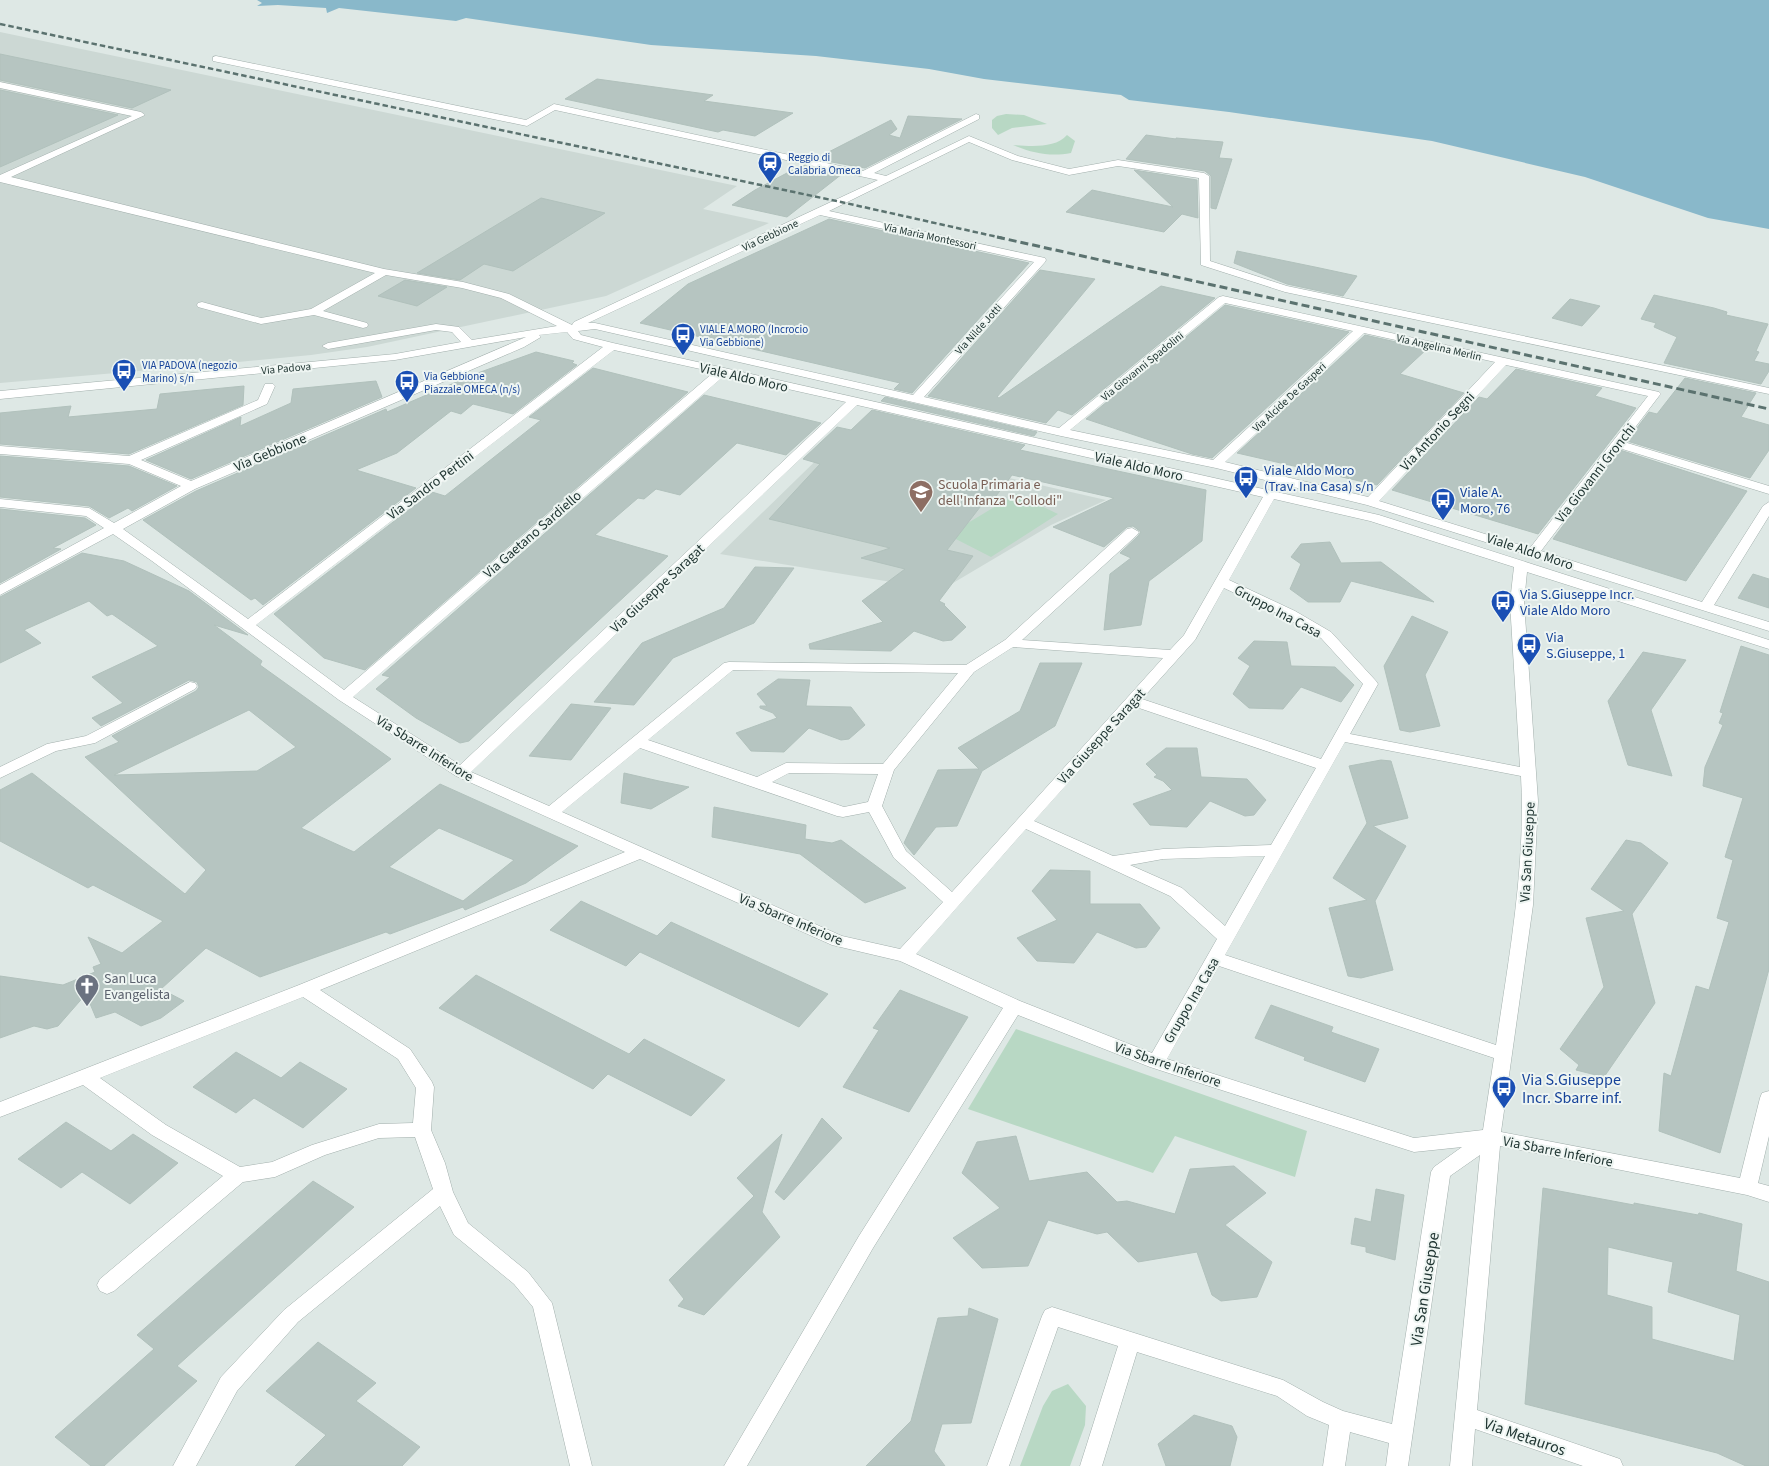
<svg xmlns="http://www.w3.org/2000/svg" width="1769" height="1466" font-family="'Source Sans 3',sans-serif">
<style>
.built{fill:#ccd8d4}
.green{fill:#b8d8c4}
.water{fill:#89b8ca}
.building{fill:#b6c5c1;stroke:#b1c1bc;fill-rule:evenodd}
.lines{fill:none;stroke-linecap:round;stroke-linejoin:round}
.minor-casing{stroke:#a2afac;stroke-width:1}
.minor{fill:#fff;fill-rule:evenodd}
.rail-far1{stroke:#5b726f;stroke-width:2.5;stroke-dasharray:5.5 3;stroke-linecap:butt}
.rail{stroke:#5b726f;stroke-width:3;stroke-dasharray:8 4;stroke-linecap:butt}
.labels{text-anchor:middle;stroke-width:4;stroke-linejoin:round;paint-order:stroke}
.far-transit-label{font-size:11px;fill:#164399;stroke:#eef5f2;text-anchor:start}
.far-street-label{font-size:11px;fill:#213633;stroke:#eef5f2}
.street-label{font-size:14px;fill:#213633;stroke:#eef5f2}
.transit-label{font-size:14px;fill:#164399;stroke:#eef5f2;text-anchor:start}
.education-label{font-size:14px;fill:#785e54;stroke:#eef5f2;text-anchor:start}
.worship-label{font-size:14px;fill:#5b616d;stroke:#eef5f2;text-anchor:start}
.near-transit-label{font-size:16px;fill:#164399;stroke:#eef5f2;text-anchor:start}
.near-street-label{font-size:16px;fill:#213633;stroke:#eef5f2}
</style>
<rect width="100%" height="100%" fill="#dee8e5"/>
<path class="built" d="M0,32L737,186L703,209L769,223L606,296L367,347L311,355L208,365L0,383Z
M838,439L1106,500L1051,525L948,586L928,588L720,554Z"/>
<path class="green" d="M1006,114L1024,115L1047,124L1012,128L998,135L992,128V120L997,116Z
M1067,135L1075,141L1071,153C1050,157 1032,153 1013,145C1029,146 1055,149 1067,135Z
M1016,494L1058,514L991,557L948,535Z
M1016,1029L1307,1131L1295,1177L1175,1136L1153,1173L968,1109Z
M1068,1384L1086,1406L1085,1425L1070,1466H1020L1043,1406L1052,1391Z"/>
<path class="water" d="M257,0H1769V229L1708,218L1585,177L1432,141L1229,112L1129,100L1121,95L984,79L929,69L816,56L651,45L466,18L456,21L339,8L327,13L326,8L278,5L257,6L262,3Z"/>
<path class="building" d="M0,54L125,80L171,90L132,108L0,80Z
M597,79L713,95L704,101L793,113L755,136L723,130L718,132L565,99Z
M0,90L118,115L0,167Z
M908,116L962,119L865,168L815,159L891,120L897,129L889,135L900,138Z
M1146,135L1176,139V138L1223,142L1219,158L1232,159L1216,209L1211,208V176L1205,171L1126,159Z
M802,165L842,174L787,217L732,205L755,190Z
M1134,170L1197,180L1198,218L1182,214L1164,232L1066,212L1092,190L1173,207Z
M541,198L605,213L513,271L484,264L460,280L417,273Z
M829,219L1029,263L912,393L894,389L900,383L640,323L688,284Z
M1237,251L1315,267L1357,276L1343,296L1287,284L1234,263Z
M1040,270L1095,279L997,397L999,398L1161,286L1215,298L1072,415L1058,410L1046,423L928,396Z
M405,280L447,287L417,306L378,296Z
M1654,295L1714,308L1727,312L1726,315L1768,324L1756,351L1759,352L1754,361L1769,364V371L1761,384L1664,363L1677,337L1654,327L1656,323L1641,319Z
M1570,299L1600,306L1582,326L1552,318Z
M1225,305L1349,332L1212,458L1192,454L1086,419Z
M1365,335L1427,349L1400,374L1464,393L1377,485L1237,453Z
M536,352L574,361L572,363L577,365L513,414L473,404L461,414L451,411L397,453L356,470L416,488L263,605L255,598L251,600L143,520L196,491L386,409L387,412L475,374Z
M593,368L688,392L365,670L324,658L274,614L432,492L445,496L541,420L529,417Z
M1516,369L1602,388L1595,396L1636,408L1538,534L1392,490L1479,397L1487,399Z
M1685,378L1756,393L1741,417L1769,425V450L1750,478L1627,441L1649,412L1657,414Z
M376,381L382,397L191,479L146,460L241,417L240,426L291,403L293,389Z
M244,386L243,405L129,454L0,444V413L71,406L68,417L157,409L160,394Z
M704,395L821,423L786,455L737,443L680,495L656,489L644,499L638,498L595,535L668,556L469,741L460,743L416,718L376,689L390,677L382,675Z
M885,397L1037,432L1034,436L881,401Z
M872,410L1025,445L1020,450L1206,490L1202,541L1149,581L1141,625L1104,630L1110,574L1131,558L1120,553L1138,536L1141,532L1133,526L1127,527L1104,547L1053,527L1114,498L1012,475L993,500L987,498L947,550L973,556L939,601L945,604L944,605L966,627L952,640L943,641L914,631L891,651L810,649L809,644L883,622L862,601L905,569L861,558L890,548L769,519L820,464L803,459L837,427L851,430Z
M1620,450L1747,491L1686,581L1553,539Z
M0,456L129,466L177,486L132,511L128,508L109,518L89,506L0,497Z
M0,509L85,518L96,525L53,548L61,549L0,583Z
M1330,542L1341,563L1381,562L1434,602L1351,581L1340,602H1308L1290,589L1301,564L1291,557L1301,544Z
M82,553L124,561L189,591L248,635L214,625L262,661L260,665L391,759L301,828L354,852L440,784L578,846L526,883L465,910L463,907L390,934L386,932L260,977L206,948L161,989L184,1001L161,1018L141,1026L115,1012L96,1018L86,994L58,1026L47,1029L34,1026L0,1038V976L63,985L95,972L93,967L101,964L88,937L122,953L163,921L93,885L88,888L0,841V790L32,773L185,894L206,870L85,757L119,742L112,736L196,691L199,687L197,682L189,680L101,726L92,718L123,703L92,677L158,646L112,614L107,616L89,601L24,630L41,643L0,663V597ZM249,710L296,747L257,771L114,775ZM439,828L514,860L463,901L389,867Z
M755,567L794,568L754,623L673,658L634,705L594,702L642,643L724,608Z
M1753,574L1769,579V608L1738,598Z
M1412,616L1448,632L1425,675L1440,726L1410,732L1400,730L1384,666Z
M1254,641L1287,642L1291,666L1335,667L1354,685L1341,702L1301,687L1283,709L1249,708L1233,694L1250,666L1238,658Z
M1741,646L1769,655V969L1720,1153L1659,1131L1664,1073L1671,1076L1696,986L1709,990L1729,922L1717,918L1733,860L1725,857L1743,798L1703,786L1705,767L1723,725L1719,723L1723,713L1720,712Z
M1643,652L1686,660L1651,710L1672,776L1628,765L1608,701Z
M1040,663H1082L1055,726L982,771L957,826L936,827L914,855L904,843L938,770L979,769L958,748L1020,711Z
M778,679L810,680L806,706L851,707L865,725L849,739L841,740L809,728L784,752L751,751L736,733L777,718L773,713L760,708V706H767L757,694Z
M571,704L611,708L571,760L529,756Z
M1166,748H1197L1201,777L1247,779L1266,800L1254,815L1245,816L1210,801L1187,827L1150,825L1133,804L1172,790L1163,781L1154,777L1157,775L1146,764Z
M1381,760L1391,761L1408,818L1373,826L1406,846L1375,901L1393,970L1361,978L1348,976L1329,908L1367,900L1333,878L1367,823L1349,766Z
M624,773L659,781L689,787L651,809L621,803Z
M714,807L806,825L805,839L832,843L841,840L906,888L865,903L800,854L712,837Z
M1626,840L1641,843L1668,863L1632,914L1655,1003L1604,1077L1576,1070L1579,1065L1560,1049L1604,987L1586,918L1624,911L1591,889Z
M1050,870L1090,871V904H1140L1160,928L1146,947L1136,948L1097,932L1074,963L1037,961L1017,938L1057,920L1032,891Z
M581,901L657,936L671,922L828,994L799,1027L640,952L626,966L550,930Z
M476,975L629,1054L644,1039L725,1080L691,1116L608,1074L593,1089L439,1008Z
M900,990L968,1017L909,1112L843,1087L879,1030L873,1028Z
M1271,1005L1333,1027L1331,1032L1379,1049L1365,1082L1304,1060L1305,1057L1255,1038Z
M236,1052L281,1078L300,1062L347,1089L303,1128L254,1098L236,1113L193,1087Z
M822,1118L842,1138L784,1200L775,1192Z
M66,1122L111,1151L133,1134L178,1163L130,1204L82,1172L61,1188L18,1159Z
M782,1134L762,1212L780,1237L704,1315L678,1306L684,1299L669,1280L754,1196L737,1178Z
M1016,1136L1029,1181L1087,1172L1117,1202L1127,1201L1175,1214L1190,1169L1234,1166L1266,1193L1225,1225L1272,1262L1257,1297L1221,1301L1212,1295L1197,1252L1138,1262L1107,1232L1097,1234L1048,1220L1028,1266L982,1268L953,1238L1000,1208L962,1173L977,1142Z
M313,1181L354,1207L177,1366L197,1381L104,1466H91L55,1437L154,1349L137,1335Z
M1543,1188L1634,1205V1203L1698,1215L1699,1213L1742,1224L1736,1271L1769,1282V1466H1746L1717,1453L1525,1404ZM1608,1247L1673,1262L1668,1292L1740,1315L1734,1361L1652,1339V1307L1607,1295Z
M1376,1189L1404,1195L1395,1260L1366,1252V1247L1351,1244L1355,1218L1371,1222Z
M969,1308L998,1319L971,1423L942,1424L934,1451L945,1466H866L911,1421L938,1318L968,1316Z
M318,1342L376,1383L356,1401L420,1447L402,1466H295L326,1435L266,1391Z
M1194,1415L1232,1426L1237,1437L1230,1466H1166L1158,1444Z"/>
<g class="lines">
<defs>
<path id="minor" d="M216,56L526,120L554,104L863,171L976,114L979,115V119L874,173L886,176L969,136L1018,156L1069,169L1118,160L1204,173L1209,176L1210,261L1287,286L1769,388V394L1285,292L1201,265L1199,178L1118,166L1069,175L1012,160L969,142L829,211L1045,258L1046,260L1045,262L924,397L1059,428L1219,297L1223,296L1659,392L1661,394L1659,396L1624,442L1769,486V494L1619,448L1541,551L1702,602L1763,506L1769,502V516L1714,605L1769,622V631L1367,505L1216,468L1061,436L595,329L578,331L581,335L613,343L1379,515L1769,640V649L1527,572L1524,602L1538,801L1533,905L1501,1132L1740,1178L1760,1098L1762,1093L1769,1091V1136L1758,1183L1769,1186V1202L1747,1195L1500,1146L1477,1410L1620,1459L1623,1466H1583L1475,1429L1472,1466H1450L1480,1155L1450,1176L1408,1466H1386L1389,1443L1350,1432L1345,1466H1323L1329,1425L1307,1416L1277,1396L1137,1352L1102,1466H1080L1118,1346L1058,1327L1009,1466H987L1042,1316L1045,1310L1052,1307L1283,1380L1323,1402L1343,1411L1392,1424L1431,1172L1434,1167L1462,1147L1414,1152L1150,1067L1018,1015L873,1248L747,1466H724L859,1236L1003,1008L900,961L832,945L640,859L320,990L410,1049L432,1082L434,1087L431,1130L445,1163L453,1192L468,1223L528,1272L552,1303L592,1466H570L533,1307L514,1284L454,1235L440,1206L298,1322L237,1391L196,1466H173L221,1377L284,1310L433,1189L415,1137L379,1138L325,1155L275,1177L243,1182L114,1291L107,1294L100,1291L97,1285L100,1279L223,1176L152,1135L83,1085L0,1117V1102L299,985L625,852L456,776L339,700L152,561L113,534L0,595V585L104,528L86,516L0,507V499L89,508L114,523L181,486L129,464L0,454V446L129,456L258,400L265,384H273L275,386L267,404L141,460L191,481L526,337L395,360L0,399V391L395,354L461,342L452,332L436,330L328,349L322,346L328,343L436,324L459,327L472,340L557,326L501,298L462,288L386,275L323,311L367,323L368,325L367,327L363,328L314,315L261,324L198,307L197,305L198,303L202,302L261,318L311,309L375,273L0,182V175L132,116L0,88V82L141,112L145,115L11,177L384,269L463,282L509,294L572,325L574,322L878,180L555,110L527,126L213,61V57ZM820,215L1034,262L913,395L595,323H588ZM1225,303L1353,331L1213,460L1070,430ZM567,332L573,339L603,347L248,619L123,529L195,489L524,347L541,337L539,335ZM1364,333L1495,362L1368,497L1225,462ZM614,350L714,372L344,690L256,625ZM1506,365L1648,396L1530,548L1379,501ZM725,375L846,402L460,765L353,697ZM857,405L1263,497L1184,635L1170,650L1022,640L1137,535L1139,532L1132,528L1127,529L1005,640L966,665L729,662L724,663L549,806L471,772ZM1274,499L1370,521L1514,567L1510,602L1520,767L1350,734L1378,684L1376,681L1331,632L1295,611L1229,580ZM1224,588L1285,617L1321,638L1363,684L1321,759L1142,699L1195,640ZM1013,647L1163,658L952,892L906,851L882,806L894,770L974,672ZM733,670L958,673L883,764L786,763L757,777L648,740ZM1136,707L1316,768L1271,845L1163,849L1113,856L1034,821ZM1345,742L1521,776C1526,866 1509,956 1496,1045L1225,955ZM640,748L837,816L843,817L869,812L894,858L943,902L900,949L842,936L562,812ZM789,773L878,774L868,802L844,807L772,782ZM1026,829L1170,896L1217,939L1152,1053L1020,1001L916,954ZM1265,856L1225,926L1182,888L1130,865L1163,859ZM1219,966L1494,1058L1483,1130L1414,1138L1167,1059ZM303,997L398,1059L416,1088L413,1123L379,1124L312,1145L272,1162L240,1167L166,1125L100,1078Z
M190,682L195,683L197,686L195,689L95,743L56,751L0,778V767L47,744L86,736Z"/>
</defs>
<use href="#minor" class="minor-casing"/>
<use href="#minor" class="minor"/>
<path class="rail-far1" d="M0,24L841,202L1002,238"/>
<path class="rail" d="M997,237L1769,409"/>
</g>
<defs>
<symbol id="station-pin" viewBox="-11 -11 22 30"><path d="M0 17L-7.5 6A9.5 9.5 0 1 1 7.5 6Z" fill="#1a4fb4" stroke="#eef5f2"/><path d="M-3-6H3Q5-6 5-4V2Q5 4 3 4L4.5 6H3L1.5 4h-3L-3 6H-4.5L-3 4Q-5 4-5 2V-4Q-5-6-3-6ZM-3.5-4v3h7v-3ZM-3.5 1v1.5H-2V1ZM2 1v1.5H3.5V1Z" fill="#fff"/></symbol>
<symbol id="bus-pin" viewBox="-11 -11 22 30"><path d="M0 17L-7.5 6A9.5 9.5 0 1 1 7.5 6Z" fill="#1a4fb4" stroke="#eef5f2"/><path d="M-5-6H5V4H4V6H2V4H-2V6H-4V4H-5ZM-3.5-4V0h7V-4ZM-3.5 1.2v1.5H-2V1.2ZM2 1.2v1.5H3.5V1.2Z" fill="#fff"/></symbol>
<symbol id="school-pin" viewBox="-11 -11 22 30"><path d="M0 17L-7.5 6A9.5 9.5 0 1 1 7.5 6Z" fill="#8d6e63" stroke="#eef5f2"/><path d="M0-5L7-2L0 1L-7-2ZM-4 1L0 2.5L4 1V4Q0 6-4 4Z" fill="#fff"/></symbol>
<symbol id="church-pin" viewBox="-11 -11 22 30"><path d="M0 17L-7.5 6A9.5 9.5 0 1 1 7.5 6Z" fill="#6b7280" stroke="#eef5f2"/><path d="M-1.2-6h2.4v3.5h3.3v2.4h-3.3V6h-2.4V-.1h-3.3v-2.4h3.3Z" fill="#fff"/></symbol>
</defs>
<g fill-rule="evenodd">
<use href="#station-pin" x="756" y="149" width="28" height="38"/>
<use href="#bus-pin" x="669" y="321" width="28" height="38"/>
<use href="#bus-pin" x="110" y="357" width="28" height="38"/>
<use href="#bus-pin" x="393" y="368" width="28" height="38"/>
<use href="#bus-pin" x="1232" y="464" width="28" height="38"/>
<use href="#school-pin" x="907" y="478" width="28" height="38"/>
<use href="#bus-pin" x="1429" y="486" width="28" height="38"/>
<use href="#bus-pin" x="1489" y="588" width="28" height="38"/>
<use href="#bus-pin" x="1515" y="631" width="28" height="38"/>
<use href="#church-pin" x="73" y="972" width="28" height="38"/>
<use href="#bus-pin" x="1490" y="1074" width="28" height="38"/>
</g>
<g class="labels">
<g class="far-transit-label">
<text x="788" y="161">Reggio di<tspan x="788" dy="13">Calabria Omeca</tspan></text>
<text x="700" y="333">VIALE A.MORO (Incrocio<tspan x="700" dy="13">Via Gebbione)</tspan></text>
<text x="142" y="369">VIA PADOVA (negozio<tspan x="142" dy="13">Marino) s/n</tspan></text>
<text x="424" y="380">Via Gebbione<tspan x="424" dy="13">Piazzale OMECA (n/s)</tspan></text>
</g>
<g class="far-street-label">
<text transform="translate(770 235) rotate(-25)" y="4">Via Gebbione</text>
<text transform="translate(930 236) rotate(12)" y="4">Via Maria Montessori</text>
<text transform="translate(978 329) rotate(-48)" y="4">Via Nilde Jotti</text>
<text transform="translate(1439 347) rotate(13)" y="4">Via Angelina Merlin</text>
<text transform="translate(1142 366) rotate(-39)" y="4">Via Giovanni Spadolini</text>
<text transform="translate(286 368) rotate(-5)" y="4">Via Padova</text>
<text transform="translate(1289 397) rotate(-43)" y="4">Via Alcide De Gasperi</text>
</g>
<g class="street-label">
<text transform="translate(744 377) rotate(13)" y="5">Viale Aldo Moro</text>
<text transform="translate(1437 431) rotate(-47)" y="5">Via Antonio Segni</text>
<text transform="translate(270 452) rotate(-23)" y="5">Via Gebbione</text>
<text transform="translate(1139 466) rotate(13)" y="5">Viale Aldo Moro</text>
<text transform="translate(1595 473) rotate(-52)" y="5">Via Giovanni Gronchi</text>
<text transform="translate(430 485) rotate(-37)" y="5">Via Sandro Pertini</text>
<text transform="translate(532 534) rotate(-41)" y="5">Via Gaetano Sardiello</text>
<text transform="translate(1530 551) rotate(18)" y="5">Viale Aldo Moro</text>
<text transform="translate(657 588) rotate(-43)" y="5">Via Giuseppe Saragat</text>
<text transform="translate(1278 611) rotate(28)" y="5">Gruppo Ina Casa</text>
<text transform="translate(1101 736) rotate(-48)" y="5">Via Giuseppe Saragat</text>
<text transform="translate(425 748) rotate(32)" y="5">Via Sbarre Inferiore</text>
<text transform="translate(1527 852) rotate(-87)" y="5">Via San Giuseppe</text>
<text transform="translate(791 919) rotate(23)" y="5">Via Sbarre Inferiore</text>
<text transform="translate(1191 1000) rotate(-60)" y="5">Gruppo Ina Casa</text>
<text transform="translate(1168 1064) rotate(19)" y="5">Via Sbarre Inferiore</text>
<text transform="translate(1558 1151) rotate(11)" y="5">Via Sbarre Inferiore</text>
</g>
<g class="transit-label">
<text x="1264" y="475">Viale Aldo Moro<tspan x="1264" dy="16">(Trav. Ina Casa) s/n</tspan></text>
<text x="1460" y="497">Viale A.<tspan x="1460" dy="16">Moro, 76</tspan></text>
<text x="1520" y="599">Via S.Giuseppe Incr.<tspan x="1520" dy="16">Viale Aldo Moro</tspan></text>
<text x="1546" y="642">Via<tspan x="1546" dy="16">S.Giuseppe, 1</tspan></text>
</g>
<g class="education-label">
<text x="938" y="489">Scuola Primaria e<tspan x="938" dy="16">dell'Infanza "Collodi"</tspan></text>
</g>
<g class="worship-label">
<text x="104" y="983">San Luca<tspan x="104" dy="16">Evangelista</tspan></text>
</g>
<g class="near-transit-label">
<text x="1522" y="1085">Via S.Giuseppe<tspan x="1522" dy="18">Incr. Sbarre inf.</tspan></text>
</g>
<g class="near-street-label">
<text transform="translate(1424 1289) rotate(-81)" y="6">Via San Giuseppe</text>
<text transform="translate(1525 1436) rotate(19)" y="6">Via Metauros</text>
</g>
</g>
</svg>
